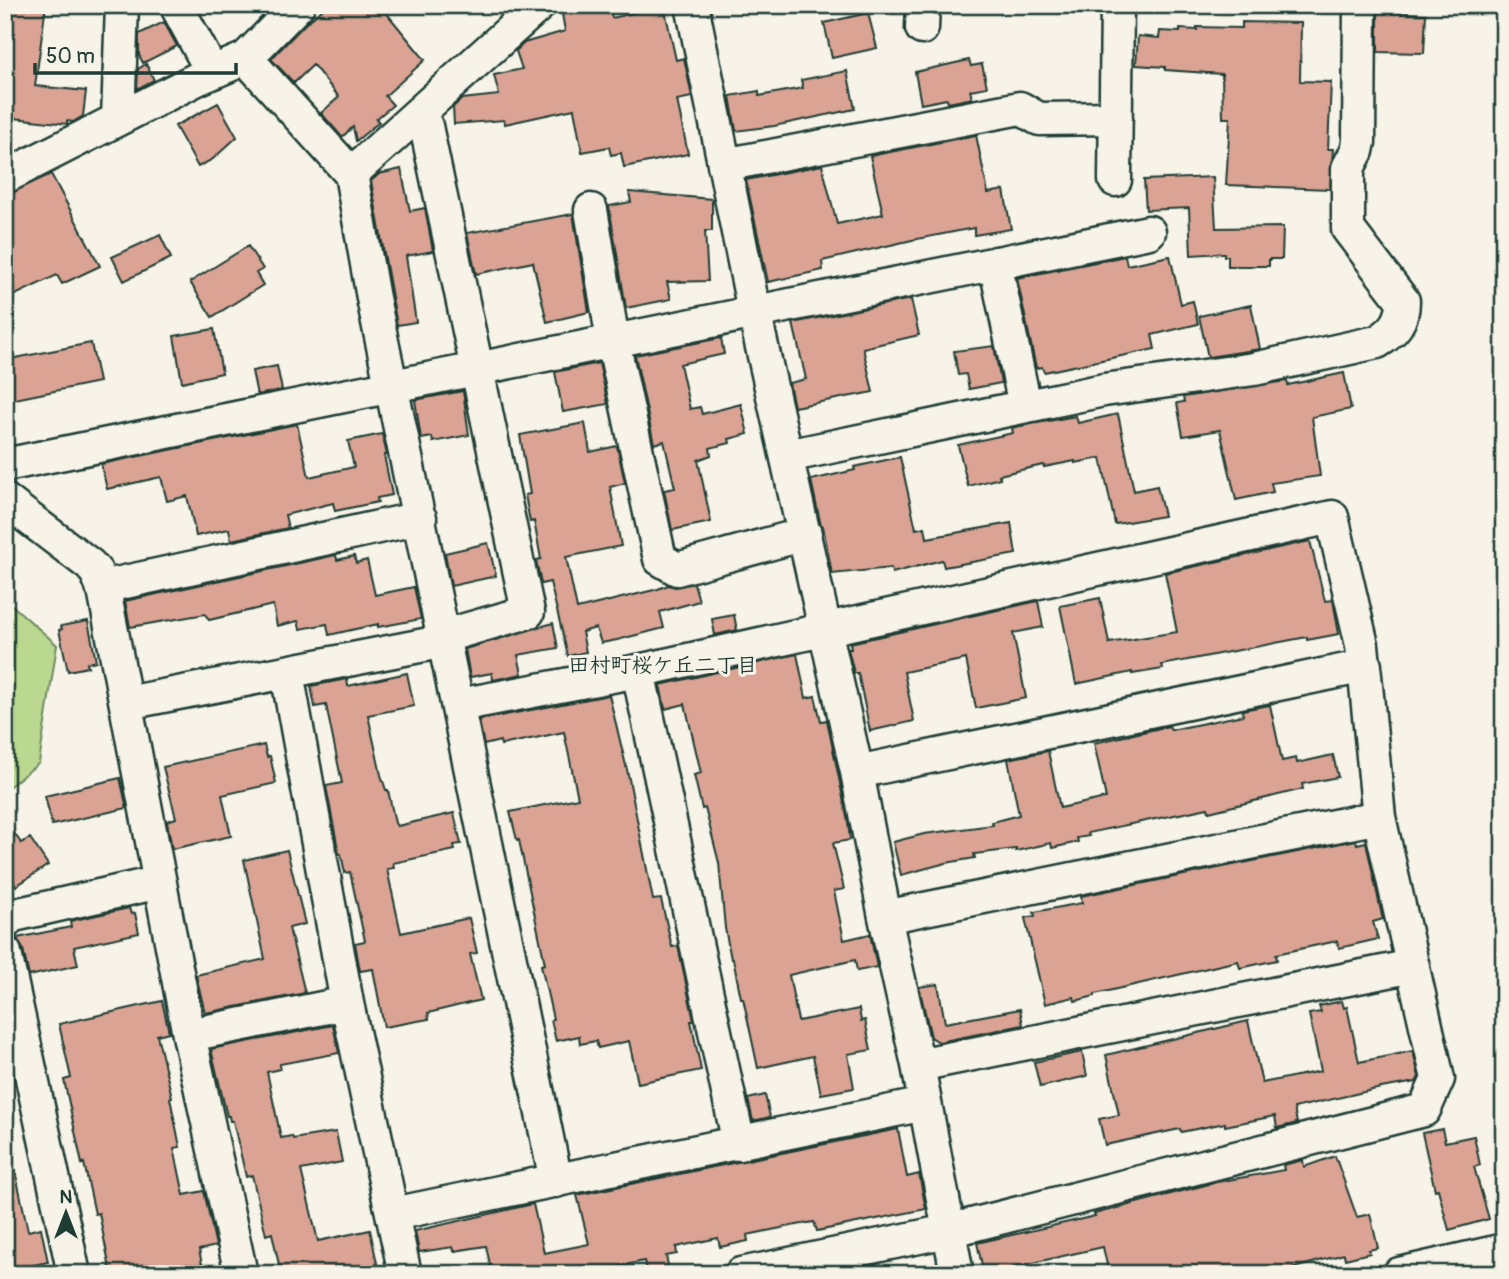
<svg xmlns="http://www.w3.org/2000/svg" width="1509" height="1279" font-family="Pangolin,'Klee One',sans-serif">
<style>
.green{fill:#bbd890;stroke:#6d8a62;stroke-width:2}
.building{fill:#dba394;stroke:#1f3d34;stroke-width:2}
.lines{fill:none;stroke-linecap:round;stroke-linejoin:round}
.street-casing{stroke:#1f3d34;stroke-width:37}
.street{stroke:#f7f3e8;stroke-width:32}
.labels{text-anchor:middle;stroke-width:6;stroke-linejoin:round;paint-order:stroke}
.neighbourhood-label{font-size:21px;font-weight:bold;fill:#1f3d34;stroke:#f7f3e8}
</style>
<rect width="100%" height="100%" fill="#f7f3e8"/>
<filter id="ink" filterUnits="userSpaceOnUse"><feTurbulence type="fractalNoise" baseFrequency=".0143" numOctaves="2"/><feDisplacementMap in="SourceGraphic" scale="14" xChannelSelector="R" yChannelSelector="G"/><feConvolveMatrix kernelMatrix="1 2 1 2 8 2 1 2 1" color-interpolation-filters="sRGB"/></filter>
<g filter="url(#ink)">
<path class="green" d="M5,599L57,645L39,763L5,790Z"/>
<path class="building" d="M5,5H46L35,86L86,91L83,116L73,122L67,121V124L5,117Z
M328,5H380L425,60L385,96L393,105L376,119L379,122L356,141L353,127L342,137L321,113L339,97L313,65L294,83L271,59L305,24Z
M609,5L612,18L664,6L676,60L684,58L692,97L677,100L688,154L624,167L621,153L611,155L609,147L582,152L574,109L505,124L504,120L454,124L453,107L462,99L499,95L494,75L522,69L516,51L524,43L565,31L562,14Z
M1378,12L1426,14L1424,53L1378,52Z
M868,13L877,48L832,58L824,23Z
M164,22L177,46L143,63L139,55V34Z
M1242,22L1301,23L1300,81L1331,82L1328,149H1333L1330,189L1226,185L1230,118H1223L1222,74L1165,70V67L1136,65L1138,36L1159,38L1160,31L1180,32V29L1197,30V27L1242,28Z
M969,60L971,66L982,64L987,87L970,90L972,98L968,99L948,103L947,99L921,104L915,72Z
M146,64L154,80L137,89L138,69Z
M847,71L855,109L774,126L736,131L730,96L759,91V96L803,88L801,80Z
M218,103L237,137L213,159L198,167L175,126Z
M976,135L988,193L1004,190L1011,229L974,235V228L912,240L822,261L823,270L768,282L746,180L822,165L837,224L883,214L870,156Z
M401,169L410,211L425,208L433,251L406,256L416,322L397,325L371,181L379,174Z
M51,174L100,266L62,284L57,275L5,300V195Z
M1213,177L1216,228L1283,227L1282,259H1269V266H1228V256H1224V253L1191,255L1189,208L1146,210L1144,180Z
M629,192L712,199V231H705L708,281L667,282L671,299L626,308L609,206L631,202Z
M573,214L589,312L547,322L533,262L476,274L467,233Z
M160,235L171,258L124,281L112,257Z
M248,246L263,269L256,273L263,285L212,317L190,282Z
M1125,256L1127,265L1170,256L1181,304L1193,301L1198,324L1152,335L1155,349L1044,372L1042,367L1036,368L1017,278Z
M911,299L919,335L863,348L873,392L794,407L789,383L806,379L793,323Z
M1251,305L1260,349L1208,357L1199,316Z
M214,329L222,373L182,382L174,336Z
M721,338L724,354L680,364L690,409L700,407L702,414L741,404L748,434L729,439L730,443L710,448L711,455L698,460L711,522L672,530L664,490L675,488L664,441L654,444L635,355Z
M91,343L99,382L5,401V360Z
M994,346L1001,383L969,389L966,374L958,375L954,351Z
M599,363L608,404L563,412L555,372Z
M277,366L282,390L257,395L252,371Z
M1344,373L1351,409L1312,417L1320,476L1271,483L1273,492L1236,500L1220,430L1183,436L1177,403L1184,402L1183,397L1287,381L1288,385Z
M463,391L469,435L433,442L432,437L421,439L415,400Z
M1118,414L1134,491L1157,486L1164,516L1115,524L1101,458L1075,463V461L1044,467L1043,465L999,475L1000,478L968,486L958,445L1013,433L1012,428L1015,427L1076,416L1078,423Z
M585,423L590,452L617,446L625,483L610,487L621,546L566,557L577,609L658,589L668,585L675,587L694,583L699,601L660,612L664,628L617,640L601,643L596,628L582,632L586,652L568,656L550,582L541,584L536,560L541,559L534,521L530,522L525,495L530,494L520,435Z
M297,424L309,477L354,467L348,441L382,434L387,455H384L392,495L377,498L378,502L335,511L333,503L285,515L288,528L231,540L229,529L196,536L187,496L167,501L161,477L107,489L101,464Z
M900,457L916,529L925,527L927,538L1011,523L1016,554L944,567L942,560L892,573L891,568L832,574L823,526H821L811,480L855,470L854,467Z
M1310,541L1325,601L1333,600L1339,634L1307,640V637L1239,650L1162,665L1163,669L1132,674V672L1076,684L1060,606L1100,598L1109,643L1177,632L1165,573Z
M488,543L496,576L451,586L445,553Z
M336,555L337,560L354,556L356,563L367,560L375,595L414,587L421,619L378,627V624L329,635L327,624L300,629L298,621L277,626L273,605L209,620L205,614L130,627L125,601Z
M1038,601L1043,627L1013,633L1026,698L976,708L966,659L904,672L914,721L870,731L858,673H854L848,649H851L850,643Z
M734,615L737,630L715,635L712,619Z
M88,621L96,661L87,663L88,667L68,671L59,630L62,629L61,626Z
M553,623L558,648L518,655L522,674L493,680L492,673L470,677L465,649Z
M797,654L806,698L815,696L821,721L827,720L848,822L850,840L833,843L844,889L834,891L844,940L870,934L877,967L857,971L855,960L789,975L798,1021L859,1009L861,1021L865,1020L871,1050L848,1054L854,1088L821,1094L813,1056L758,1068L743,998H741L733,959H731L725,928L719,863L705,808L702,809L694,775L701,773L685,704L665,709L660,685Z
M407,673L414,706L368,715L381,775L386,790H388L395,823L397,826L454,813L461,844L454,845L455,850L393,863L394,868L387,869L401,933L469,918L477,953L470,954L481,1000L428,1013L429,1019L384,1027L373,969L360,971L355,943L365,941L350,872L345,873L341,854H339L326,786L342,783L326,705L315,707L311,686L347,679L348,686Z
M609,695L628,774L653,900L661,899L672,947L678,946L694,1021H691L701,1070L638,1083L629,1041L598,1048L596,1041L580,1044L579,1036L556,1041L551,1020L553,1019L541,965L545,964L519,840H517L510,812L578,798L564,732L501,745L500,741L484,745L479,720Z
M1270,705L1282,761L1296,758L1297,763L1333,755L1338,777L1302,784L1303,789L1209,812L1208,808L1088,833L1089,836L1077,838L1078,842L1052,848L1051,843L1016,851V849L974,854L975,858L946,863L901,875L893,842L924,834L993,825L992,822L1019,815L1008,759L1048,751L1060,808L1106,798L1094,743L1169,726L1171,730L1243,715L1242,710Z
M264,745L267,757L270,756L276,783L222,795L231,836L172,849L167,821L176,818L163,767Z
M120,778L127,808L52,825L45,796Z
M5,820L21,843L30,838L48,865L16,886L13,881L5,887Z
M1356,840L1357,844L1366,842L1382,916L1383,919L1373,922L1378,939L1339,948L1337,941L1276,954L1277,960L1240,968L1238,961L1095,994V996L1075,1001L1074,997L1045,1004L1025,918L1035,916L1034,912L1082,903L1081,896Z
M287,850L305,924L289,928L305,993L205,1013L196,975L265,959L244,860Z
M129,908L131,914L135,913L139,933L74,947L78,965L29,976L23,949L17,938L71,927L70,921Z
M938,984L945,1023L1020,1009L1023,1025L939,1042L931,1037L919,987Z
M162,1001L169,1032L157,1035L172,1097L170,1098L180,1147L174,1148L184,1195L204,1191L216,1246L199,1250L204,1274H111L99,1213L95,1214L84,1163L82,1164L64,1080L71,1078L59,1024Z
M1342,1001L1344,1008L1347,1007L1359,1062L1413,1051L1419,1077L1416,1082L1381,1088L1294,1108L1297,1123L1277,1128L1275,1116L1225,1126V1123L1181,1132L1180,1129L1105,1145L1099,1119L1119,1115L1106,1055L1248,1021L1262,1083L1321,1071L1309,1014L1321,1012L1319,1006Z
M333,1025L339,1053L280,1064V1069L267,1072L281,1138L292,1136L293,1139L336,1132L342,1162L301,1170L318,1241L370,1230L378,1268L357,1274H281L272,1233L266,1235L252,1175L246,1177L233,1121H230L229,1116H227L211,1049Z
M1082,1052L1087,1076L1040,1087L1034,1062Z
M765,1095L770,1117L753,1121L748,1099Z
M898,1129L907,1177L919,1174L926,1209L817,1231L814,1222L791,1226L747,1235L748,1241L720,1247L718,1238L676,1247L677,1254L666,1256L670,1274H647L644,1261L585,1274H492L486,1246L454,1251L453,1247L419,1252L415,1231L533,1204L544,1253L589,1244L577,1195Z
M1442,1129L1445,1142L1474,1136L1480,1165L1474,1167L1489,1219L1449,1230L1438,1189L1435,1190L1422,1133Z
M1335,1156L1357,1217L1370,1214L1378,1248L1369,1250L1370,1253L1345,1259L1344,1254L1273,1274H1109L1103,1247L984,1274L977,1243L1095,1216L1094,1214L1217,1182L1284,1170L1283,1165L1303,1160L1304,1167Z
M15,1170L28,1231L41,1228L48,1262L5,1271V1171Z"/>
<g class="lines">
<defs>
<path id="street" d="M176,5L212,72
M692,5L754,311L857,772L885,917L918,1065L957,1274
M922,28L923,5
M246,58L351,174L373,298L556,1181
M419,113L426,126L528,612L444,636
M118,119L122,5
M724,165L1020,108L1039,119L1116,118
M351,174L539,5
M5,177L197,79L246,58L298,5
M1115,180L1117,5
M591,210L613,341L660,559L677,569L805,534
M995,263L1025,406
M787,456L1104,390L1254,369L1377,342C1394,332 1403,321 1403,301L1348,229V168L1357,151L1359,142L1360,5
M5,465L1149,232
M5,500L90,565L96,572L104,590L189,1035L241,1274
M102,587L420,518
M638,671L739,1144
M287,673L347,1003L405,1274
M127,703L445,641
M459,705L638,671L1332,517L1362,645L1379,817L1438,1079L1424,1110L948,1231L741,1274
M857,772L1365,666
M885,917L1379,817
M5,923L10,916L160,882
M5,953L74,1274
M189,1035L347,1003
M918,1065L1413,966
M393,1214L925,1104
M1399,1274L1504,1250"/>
</defs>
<use href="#street" class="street-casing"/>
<use href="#street" class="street"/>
</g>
</g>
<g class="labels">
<g class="neighbourhood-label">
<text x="663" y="672">田村町桜ケ丘二丁目</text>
</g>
</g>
<rect width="1509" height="1279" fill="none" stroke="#f7f3e8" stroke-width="28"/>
<rect x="14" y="14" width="1481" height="1251" fill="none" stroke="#1f3d34" stroke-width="2.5" filter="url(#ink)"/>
<g transform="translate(66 1213)" stroke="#f7f3e8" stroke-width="5" paint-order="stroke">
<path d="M0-5L12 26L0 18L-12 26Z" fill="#1f3d34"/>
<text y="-10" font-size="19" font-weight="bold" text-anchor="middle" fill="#1f3d34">N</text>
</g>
<path d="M35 63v10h201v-10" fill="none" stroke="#1f3d34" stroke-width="3.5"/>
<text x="46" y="63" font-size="21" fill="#1f3d34" stroke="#f7f3e8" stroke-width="5" paint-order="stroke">50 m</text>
</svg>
